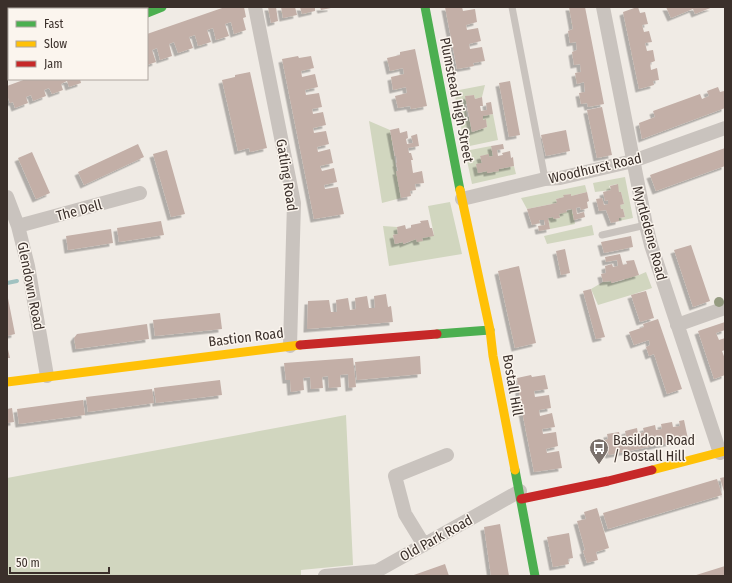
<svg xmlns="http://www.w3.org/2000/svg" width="732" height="583" font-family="'Fira Sans Condensed',sans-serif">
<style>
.green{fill:#d1d6bf}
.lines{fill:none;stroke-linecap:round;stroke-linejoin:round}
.stream{stroke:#a1c2c1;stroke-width:4}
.building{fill:#c3afa7;filter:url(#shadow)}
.lane{stroke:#c9c3be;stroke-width:7}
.street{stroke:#c9c3be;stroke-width:14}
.fast{stroke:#4caf50;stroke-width:9}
.slow{stroke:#ffc107;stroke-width:9}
.jam{stroke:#c62828;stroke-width:9}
.tree{fill:#959b80}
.labels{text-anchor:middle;stroke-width:3;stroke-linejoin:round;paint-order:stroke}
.street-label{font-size:14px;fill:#3b302b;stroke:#fbf5ee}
.poi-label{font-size:14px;fill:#3b302b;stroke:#fbf5ee;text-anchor:start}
</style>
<defs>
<filter id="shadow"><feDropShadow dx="-3.5" dy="3.5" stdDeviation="0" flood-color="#0004"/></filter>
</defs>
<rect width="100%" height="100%" fill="#f0ebe5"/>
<path class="green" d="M485,85L482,97L475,99L474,95L466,96L467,104H465L467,117H469L472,132L487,127L486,120H483V116L493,114L498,140L465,147L454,91Z
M369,121L390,130L401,198L382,203Z
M491,146L493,156L489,157V155L480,156L482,163L478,173L487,171V173L499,171V169L514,166L516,174L472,184L465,151Z
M625,177L633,218L619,221V218L625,217L623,209H621L620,205L624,204L621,192H619L617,184L609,186L611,190L595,192L593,183Z
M585,185L587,192L571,196V194L564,195V197L556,199L557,203L527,209L521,198Z
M450,202L462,254L389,266L383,226L397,227L398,234L393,235L395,244L403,242V244L410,242V241L416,239L423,241L422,238L434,235L428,206Z
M572,209L575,224L550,229L548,218L553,217L554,219L560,218L559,214Z
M592,225L594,235L547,244L544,236Z
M646,272L652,288L631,295L598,305L591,289L603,282L611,281L612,283L624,280V278L639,275Z
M346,415L353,565L301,570V576H7V478Z"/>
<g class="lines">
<path class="stream" d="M7,283L17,281"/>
</g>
<path class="building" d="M35,7H45L46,9H30Z
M51,7H68L69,9H52Z
M80,7H106L101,9H81Z
M225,7H244L246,17L243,18L246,30L234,34L231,22L225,24L229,36L216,40L213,28L207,30L211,42L198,46L195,35L189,37L193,48L178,53L174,42L169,44L172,56L160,60L157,48L152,50L156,62L147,65V34Z
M268,7H276L278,21L271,23Z
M281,7H295L297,15L283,18Z
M300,7H315V11L302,14Z
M320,7H331V8L321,10Z
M445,7H462L463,11L475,9L477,22L466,25L467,30L478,28L481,41L469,44L470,49L482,47L485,61L473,63L474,66L457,69Z
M569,7H585L604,104L588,107L587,103L581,104L579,93L585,92L584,82L577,84L575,73L581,72L580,64L574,65L572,52L577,50L576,42L570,43L568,31L573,29Z
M637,7H638L640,13L645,12L648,24L642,25L644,32L649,31L652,42L645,43L647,51L653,50L655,61L650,63L651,70L657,68L659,80L653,81L654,85L639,89L623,12Z
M666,7H713L695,14L693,9L671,18Z
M7,15L9,20V47L7,48Z
M415,49L427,106L411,109L410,106L398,108L395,96L407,93L406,87L393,90L391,77L404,74L403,68L390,71L387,58L400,55V52Z
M298,56L299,58L311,56L314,68L301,71L302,77L315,74L318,87L305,90L306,95L319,93L322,107L312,109L313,114L323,112L326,125L313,128L314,133L326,131L329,144L317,147L318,152L330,149L333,163L320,166L322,171L334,168L337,182L324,185L325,189L338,187L344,214L314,219L282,59Z
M250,72L267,148L250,152L249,148L238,151L222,80L235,77V75Z
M26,79H80L81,83L69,87L67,81L61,84L63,90L52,94L49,88L44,90L46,96L33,101L31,95L26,97L28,103L15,108L13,102L10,103L7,95V86Z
M510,81L520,135L509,137L499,83Z
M718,87L720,92L724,91L725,94V108L642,139L639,123L655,117L653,111L700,94L702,99L709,96L707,91Z
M474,95L475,99L482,97L483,106H480L481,111L487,110L486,103L491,102L493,114L483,116V120L486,119L487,127L472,132L465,96Z
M602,107L612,155L597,158L587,110Z
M399,128L400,133L407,131L408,138L406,139L407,144L413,143L411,136L417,134L419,146L408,148L409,153H411L413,160H411L413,173L422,171L424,183L415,184L416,190L410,191L411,196L401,198L396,171H398L396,163H397L396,156H395L390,130Z
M566,130L570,151L546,156L541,135Z
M138,144L144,157L84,185L78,172Z
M503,144L504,149L497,150L498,156L503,155L502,153L510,151L511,158L513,157L514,166L499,169V171L487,173V171L478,173L476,164L482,163L480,156L489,154V157L493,156L491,146Z
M725,148V166L656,191L650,175Z
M167,150L185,214L171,217L153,154Z
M32,152L50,193L36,199L18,158Z
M618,184L619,192H621L624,204L620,205L621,209H623L625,217L619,218V221L611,223L606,210L599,211L596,199L602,198L604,205L608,204V200L605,201L603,192L611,190L610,186Z
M587,192L589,201L587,202L588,208L581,210L580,207L576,208L577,214L584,212L585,217L574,220L572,209L566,210L567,212L559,214L560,218L554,219L553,217L548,218L550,229L539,231L538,226L545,225L544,220H539L540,223L532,225L527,209L557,203L556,199L564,197L563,195L571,194V196Z
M428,220L430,228H432L434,236L422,238L423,241L417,242L416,239L403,244V242L395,244L393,235L398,234L397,227L405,225L406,229L411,228V225L421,223L420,221Z
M161,221L164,235L119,242L117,228Z
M111,229L113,243L68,250L66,236Z
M631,236L633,247L604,253L601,242Z
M691,245L710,301L693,307L674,250Z
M565,249L570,273L561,275L556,251Z
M620,254L623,265L627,264L626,261L634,260L639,275L611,283V281L603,282L601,274L606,273L605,266L612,264L613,267L618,266L617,260L606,262L605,257Z
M519,266L536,343L515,348L498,271Z
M591,289L605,337L596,339L583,291Z
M646,291L654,318L640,322L631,295Z
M7,293L15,334L7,336Z
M386,294L388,307L391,306L393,322L307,329L308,301L329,300L331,312H337L336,300L348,298L350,310L356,309L355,298L367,296L369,308H375L374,296Z
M220,313L222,329L155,336L153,320Z
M658,319L682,389L667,394L654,354L649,356L646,347L650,345L649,340L634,345L629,332L644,327L643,324Z
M725,322V330L716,333L719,340L725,338V350L722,351L725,359V375L714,379L698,331Z
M147,324L149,339L76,349L74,338L77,334Z
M7,345L10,358H7Z
M420,356L421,374L357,380L355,362Z
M353,358L356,387L349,388L348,374L340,375L341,387L329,388L328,376L322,377L323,388L311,389L310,377L303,378L304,390L291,392L290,380H286L284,363Z
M531,375L532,377L545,375L548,389L534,391L535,397L549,395L551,408L539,410L540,416L552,413L555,427L542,429L543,434L556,432L558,446L546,449L547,453L559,451L562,468L534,472L521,406L517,378Z
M220,380L222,395L156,403L154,388Z
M152,389L154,403L88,412L86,397Z
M83,400L85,415L19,424L17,409Z
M12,408L14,422L7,423V409Z
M684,420L688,439L609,455L605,440L608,439L607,434L619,432L620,437L626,436L625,431L637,428L638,434L644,432L643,428L655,425L656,430L662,429L661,424L672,422L673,427L680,426L679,421Z
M725,477V495L720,478Z
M717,479L722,495L608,529L603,513Z
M597,508L609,548L596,552L598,560L587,563L583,551L585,550L577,521L586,519L584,512Z
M500,524L509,576H491L484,527Z
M569,533L573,558L568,559L569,564L553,567L547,537Z
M445,564L449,576H411Z
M725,566V576H693Z"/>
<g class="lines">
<path class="lane" d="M512,7L545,179
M602,235L646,225"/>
<path class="street" d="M255,7L294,203L290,346
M603,7L646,225L651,245L720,453
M7,197L18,226L28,266L47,376
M462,199L545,179L560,178L633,161L725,128
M18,226L140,193
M677,325L725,308
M424,545L405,514L395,476L447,455
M325,576L377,571L520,491"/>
<path class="fast" d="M425,7L460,190
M147,13L162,7
M7,66L9,65
M437,334L490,330
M515,470L535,576"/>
<path class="slow" d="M460,190L490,330L493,356L515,470
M7,382L300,345
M652,470L725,451"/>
<path class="jam" d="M300,345L437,334
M521,499L608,481L652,470"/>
</g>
<circle class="tree" cx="719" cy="302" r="5"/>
<defs>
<symbol id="bus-pin" viewBox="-11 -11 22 30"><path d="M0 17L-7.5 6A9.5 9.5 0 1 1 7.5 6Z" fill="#7a716c" stroke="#fbf5ee"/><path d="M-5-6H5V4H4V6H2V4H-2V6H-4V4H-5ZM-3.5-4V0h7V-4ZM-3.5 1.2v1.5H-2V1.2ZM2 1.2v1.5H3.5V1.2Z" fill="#fff"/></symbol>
</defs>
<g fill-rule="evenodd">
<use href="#bus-pin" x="588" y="437" width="22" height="30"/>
</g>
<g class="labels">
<g class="street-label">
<text transform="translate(457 100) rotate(79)" y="5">Plumstead High Street</text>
<text transform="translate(595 168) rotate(-13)" y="5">Woodhurst Road</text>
<text transform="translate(287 175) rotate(81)" y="5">Gatling Road</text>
<text transform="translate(79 210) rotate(-15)" y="5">The Dell</text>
<text transform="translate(650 233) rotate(75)" y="5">Myrtledene Road</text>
<text transform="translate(31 286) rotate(79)" y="5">Glendown Road</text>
<text transform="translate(246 337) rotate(-7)" y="5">Bastion Road</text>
<text transform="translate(513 385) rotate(80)" y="5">Bostall Hill</text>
<text transform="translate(436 538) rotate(-29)" y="5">Old Park Road</text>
</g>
<g class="poi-label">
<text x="613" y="445">Basildon Road<tspan x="613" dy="16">/ Bostall Hill</tspan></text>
</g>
</g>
<rect width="732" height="583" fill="none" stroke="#3b302b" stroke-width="16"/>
<rect x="8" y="8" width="140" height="72" fill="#fbf5ee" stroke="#aea6a0"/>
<rect x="16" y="21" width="20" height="6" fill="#4caf50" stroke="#aea6a0"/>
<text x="44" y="28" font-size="12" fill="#3b302b">Fast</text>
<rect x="16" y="41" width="20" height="6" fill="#ffc107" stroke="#aea6a0"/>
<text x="44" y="48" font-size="12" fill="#3b302b">Slow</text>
<rect x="16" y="61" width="20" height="6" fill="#c62828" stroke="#aea6a0"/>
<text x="44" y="68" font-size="12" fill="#3b302b">Jam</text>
<path d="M10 567v6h99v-6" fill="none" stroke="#3b302b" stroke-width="2"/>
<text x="16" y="567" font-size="12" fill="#3b302b" stroke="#fbf5ee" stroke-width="3" paint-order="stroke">50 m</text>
</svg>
